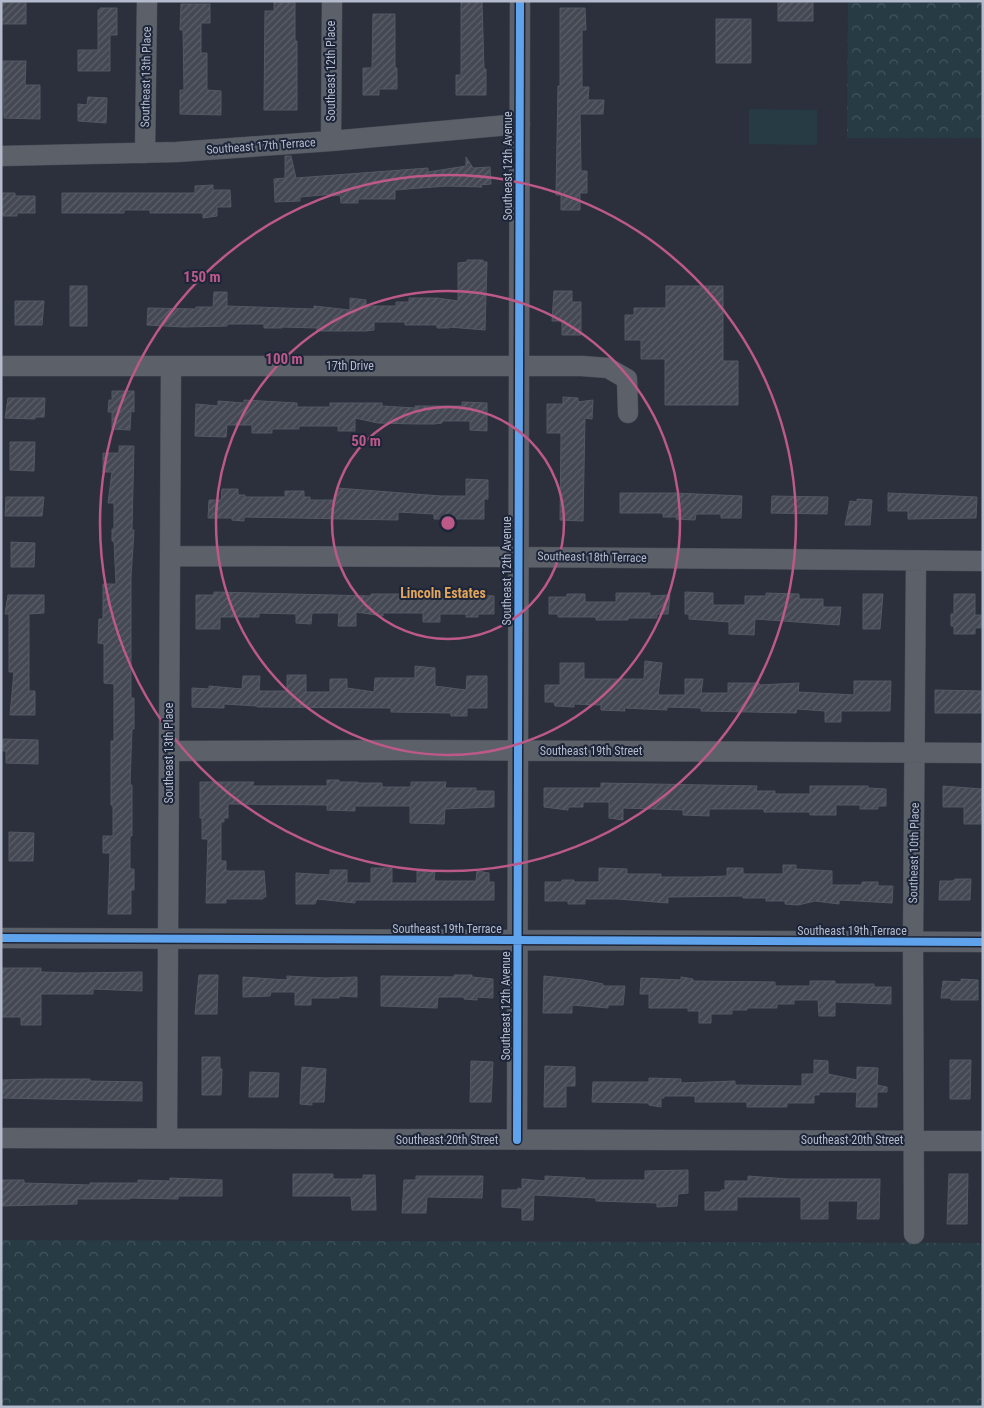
<svg xmlns="http://www.w3.org/2000/svg" width="984" height="1408" font-family="'Roboto Condensed',sans-serif">
<style>
.forest{fill:url(#forest-crowns)}
.garden{fill:#263b44}
.building{fill:url(#building-hatch);stroke:#535863}
.lines{fill:none;stroke-linecap:round;stroke-linejoin:round}
.minor-casing{stroke:#474b55;stroke-width:21}
.minor{stroke:#5c6069;stroke-width:20}
.cycleway-casing{stroke:#1d2539;stroke-width:11}
.cycleway{stroke:#60a3ed;stroke-width:8}
.ring{fill:none;stroke:#bd5989;stroke-width:2.5}
.labels{text-anchor:middle;stroke-width:4;stroke-linejoin:round;paint-order:stroke}
.street-label{font-size:12px;fill:#b5bbcd;stroke:#1d2539}
.neighbourhood-label{font-size:14px;font-weight:bold;fill:#e1a65c;stroke:#1d2539}
.centre{fill:#bd5989;stroke:#1d2539;stroke-width:2.5}
.ring-label{font-size:15px;text-anchor:middle;font-weight:bold;fill:#bd5989;stroke:#1d2539;stroke-width:4;stroke-linejoin:round;paint-order:stroke}
</style>
<defs>
<pattern id="forest-crowns" width="20" height="18" patternUnits="userSpaceOnUse" patternTransform="scale(1.25)"><rect width="20" height="18" fill="#263b44"/><path d="M2 6a3 3 0 1 1 6 0M12 15a3 3 0 1 1 6 0" fill="none" stroke="#43555e"/></pattern>
<pattern id="building-hatch" width="6" height="6" patternUnits="userSpaceOnUse" patternTransform="scale(1.25)"><rect width="6" height="6" fill="#444852"/><path d="M-1 1l2-2M0 6l6-6M5 7l2-2" fill="none" stroke="#5d606a"/></pattern>
</defs>
<rect width="100%" height="100%" fill="#2b303c"/>
<path class="forest" d="M848,1H983V138H847Z
M1,1240L983,1243V1407H1Z"/>
<path class="garden" d="M749,109L817,110V145L749,144Z"/>
<path class="building" d="M1,1H26V24H1Z
M461,1H482L484,69H486V95H456V75H461Z
M778,1H813V21H778Z
M274,2H295V41H297V110H264L265,11H274Z
M181,4H210V23H201V53H207V90L221,91V115L180,114V90H184L183,30H180Z
M100,8H117V35H110V71H78V50H98V10H100Z
M560,8H585L586,30H582V87H589L588,100H604L603,114H580L581,171H587V193H580V210H561V195H556L558,86H560Z
M373,14H395V68H397V89H379V95H363V68H372Z
M716,19H751V63H716Z
M3,61H26L25,85H40V119L4,118Z
M88,97L107,98L106,123L78,121V104L87,105Z
M285,156H291L296,178L428,168V172L466,166V157L473,168L490,167L491,184L480,185L482,187L446,186L395,190V199H358V203H341L340,195L333,196V194L300,197V201L275,202L274,179L285,178Z
M213,185V190H230L231,207H217V216L203,218V213H150V210H124V213H62V193H195V186Z
M1,193H15V196H35V213H17V216H3V214H1Z
M467,260H483V262H487L485,330L449,327V328H437V325H405V322H374V330L366,331H317V328L282,327V328H264V324H227V326L183,327L147,325L148,308L196,309V307H213L214,292H227V306L314,309V306L350,310V298L366,300V306H396V302H409V298H437L458,301V263L467,262Z
M70,286H87V326H70Z
M666,286H723V361H738V405H665V359H641V340H625V315H634V308H666Z
M554,291H572V302H581V335H562V321H552Z
M15,301H44L42,325H15Z
M112,391H134V412L131,411L130,430L112,429V412H108L109,400H112Z
M563,397L578,398V402L593,400L592,419L585,418L583,521L560,520L561,433H547V404H563Z
M8,398H45L44,417H35V419L5,418Z
M244,400L297,403V407H330V403H382V406L415,408V406H462V402L487,403V431L470,430V421H442V423L434,424H417L378,423L355,418V431H338V426H299V429H272V433H252V425H227L226,437L195,436L196,404L218,406V401L244,403Z
M10,442H35L34,471L10,470Z
M119,446H134L132,530H134L131,577V698H134V729H132L130,785H132V836H130V869H134V890H131V914H108L110,853H103V836H113V806L111,805V741H114V684L104,683V644L98,643L99,619H103V584H116L114,541H112V529H114V503H108L112,472H103V453H119Z
M466,479L488,480V499H484V519H434V514L398,512V520L244,517V521L232,520V518H208L209,500H221L222,489H238V495H245V497H285V491H304V497H310V500H336L337,488L441,496H466Z
M620,493H675L742,496L741,518H721V514H696L695,520L676,519L677,517H663V513H620Z
M888,493L977,497L976,518L908,519V511H888Z
M772,496L828,497L827,514L771,513Z
M6,497H44L42,516H5Z
M857,499L872,500L870,525H845L850,501L857,502Z
M11,542L35,543L34,567H11Z
M456,590L473,592V595L494,596V614H478V617H466V614H440V622H423V613H383V616L356,612V626H338L339,613H312L311,624L296,623V614L259,613V617H220V629H196V595H214V592L371,596V594H456Z
M685,592L713,593V605H745V596H766V593L799,594V599H823V607H841L839,625L755,619L754,635L729,634V622L689,619V614H685Z
M616,593H650V596L670,595L668,614H657V618H628V620H596V617H558V614H549V597H567V594H585V602H616Z
M863,594H883L880,629H863Z
M954,594H975V615H981V628H975V634H954V626H951V614H954Z
M8,595H44V613L29,614V691H35V715H10L14,672H9V614H5Z
M645,661L662,663L658,695H685V679H703L701,693H728V683H759V685L799,683L798,692L854,695V681H891L890,711H841V722H825V711L797,709L796,713L701,711V708L667,707V710L624,708L625,711L601,710V705L574,704V707L555,706L554,702H545V685H560V663H584V679H644Z
M415,666L435,668V686L466,690L467,676H487V708H467V716H451V713L391,712V708L257,707V706L224,704V708L192,707V688L209,689V686L242,689L243,676H260L259,691H287V675H306V692H330V679H347V688L374,692L375,678H415Z
M935,690L981,691V713H935Z
M3,739L38,740V764L6,763V751H3Z
M327,780H339V782H358V783H382V787H411V782H446L445,788H476V791H494V807L445,809L444,824L410,823V806H355V811L327,810V805L228,804V818H224V822H221V861H226V871H264L266,897H263V899H226V903H206L208,839H202V818H200V782H254L252,786H327Z
M601,783L757,786L756,791H775V794H810V786H868V788L886,789V806H878V809H860V805H836V815H810V812H764V809H709V816L683,815V810L623,808V820L609,818V802H583V807H568V810L544,807V788H601Z
M943,786L982,789L981,824H964V807H943Z
M9,832L34,833L33,861H9Z
M783,865H796V869L832,871V885H862V882H878V886H893L892,903L839,900V904L815,901L798,905L785,904V901H766V898H743V896L668,897V903L618,899H585V904H568V901H545V882H562V880H574V882H599V868L627,869V874H661V877H701L727,876V868H743V874H783Z
M371,868H392V883H417V871H435L434,881H476L477,871L489,873V882H494V900H355V903L317,899L315,904H296V873L330,875V870H347V883H371Z
M955,879H971L970,900H939L940,881H953Z
M1,968H41V972L76,973L142,972V991L93,989V994H41V1025H21V1017H1Z
M199,975H218L217,1014H195Z
M454,975H472V977L493,979V998L477,997V1000L464,999V997H438L437,1008L381,1006V976L454,977Z
M287,976L326,978L357,977V997L339,996V998H311V1005H295V992H271L270,996L243,997V977L287,980Z
M544,976L583,980L603,984V986H625L623,1005H608V1008L572,1005V1013H543Z
M681,977L693,979V981L775,982V986H810V981H835V984H874V987H891V1004L835,1002V1016H819L818,1000H794V1004H777V1008H747V1010H732V1014H711V1023H699V1011H688V1008H649V994H640L641,978L681,980Z
M961,979L978,980V1000H951V998H941L943,981L961,982Z
M202,1057H220V1069H222L221,1095H202Z
M814,1060L828,1061V1074L857,1080V1067L878,1068L877,1085L887,1087V1092H877V1107H856L857,1092H819V1095H814V1103H787V1107H747V1102H695V1096H664V1098H661V1107L649,1105V1103L592,1102L593,1082H649V1078L681,1079V1083L735,1081V1085L802,1086V1074H814Z
M950,1060H971L970,1099H950Z
M471,1061L493,1062L491,1102H470Z
M545,1066L575,1067V1086H566V1107H544Z
M302,1067L326,1069L324,1102H312V1105L300,1104Z
M250,1072L279,1073L278,1097H249Z
M39,1079H90V1081L142,1082V1101L1,1098V1080Z
M688,1170V1193L678,1194L677,1206L657,1207V1203L596,1201V1198L534,1195L533,1220H522V1208L502,1207V1190H518V1188L522,1189V1179L545,1181V1176L585,1178V1180H645V1171Z
M293,1174H333V1179H363V1175H375L376,1210H352L351,1196H293Z
M949,1174H968L967,1224H947Z
M416,1176H483L482,1198L427,1197L426,1213H402L404,1180H416Z
M748,1176L788,1179H880L879,1219H857L858,1201H828V1219H801V1197H737V1210H705V1192H721V1190H725V1181H748Z
M170,1178L222,1180V1196H178V1199L130,1198V1199H77V1204L1,1206V1180H24V1183L90,1185V1183H138V1180L170,1181Z"/>
<g class="lines">
<defs>
<path id="minor" d="M331,141L332,1
M145,153L147,1
M1,156L177,152L331,141L520,124
M1,366H582L608,368L627,379L628,413
M170,556L519,557L983,561
M169,751L409,750L983,753
M1,938L983,942
M1,1138L983,1141
M167,1138L171,367
M517,1140L520,1
M914,1234L913,942L916,561"/>
</defs>
<use href="#minor" class="minor-casing"/>
<use href="#minor" class="minor"/>
<defs>
<path id="cycleway" d="M1,938L983,942
M517,1140L520,1"/>
</defs>
<use href="#cycleway" class="cycleway-casing"/>
<use href="#cycleway" class="cycleway"/>
</g>
<g class="ring">
<circle cx="448" cy="523" r="116"/>
<circle cx="448" cy="523" r="232"/>
<circle cx="448" cy="523" r="348"/>
</g>
<g class="labels">
<g class="street-label">
<text transform="translate(331 71) rotate(-90)" y="4">Southeast 12th Place</text>
<text transform="translate(146 77) rotate(-89)" y="4">Southeast 13th Place</text>
<text transform="translate(261 146) rotate(-4)" y="4">Southeast 17th Terrace</text>
<text transform="translate(508 166) rotate(-90)" y="4">Southeast 12th Avenue</text>
<text x="350" y="370">17th Drive</text>
<text transform="translate(592 557) rotate(1)" y="4">Southeast 18th Terrace</text>
<text transform="translate(507 571) rotate(-90)" y="4">Southeast 12th Avenue</text>
<text x="591" y="755">Southeast 19th Street</text>
<text transform="translate(169 753) rotate(-90)" y="4">Southeast 13th Place</text>
<text transform="translate(914 853) rotate(-89)" y="4">Southeast 10th Place</text>
<text x="447" y="933">Southeast 19th Terrace</text>
<text x="852" y="935">Southeast 19th Terrace</text>
<text transform="translate(506 1006) rotate(-90)" y="4">Southeast 12th Avenue</text>
<text x="447" y="1144">Southeast 20th Street</text>
<text x="852" y="1144">Southeast 20th Street</text>
</g>
<g class="neighbourhood-label">
<text x="443" y="598">Lincoln Estates</text>
</g>
</g>
<circle cx="448" cy="523" r="8" class="centre"/>
<g class="ring-label">
<text x="202" y="282">150 m</text>
<text x="284" y="364">100 m</text>
<text x="366" y="446">50 m</text>
</g>
<rect width="984" height="1408" fill="none" stroke="#b5bbcd" stroke-width="5"/>
</svg>
